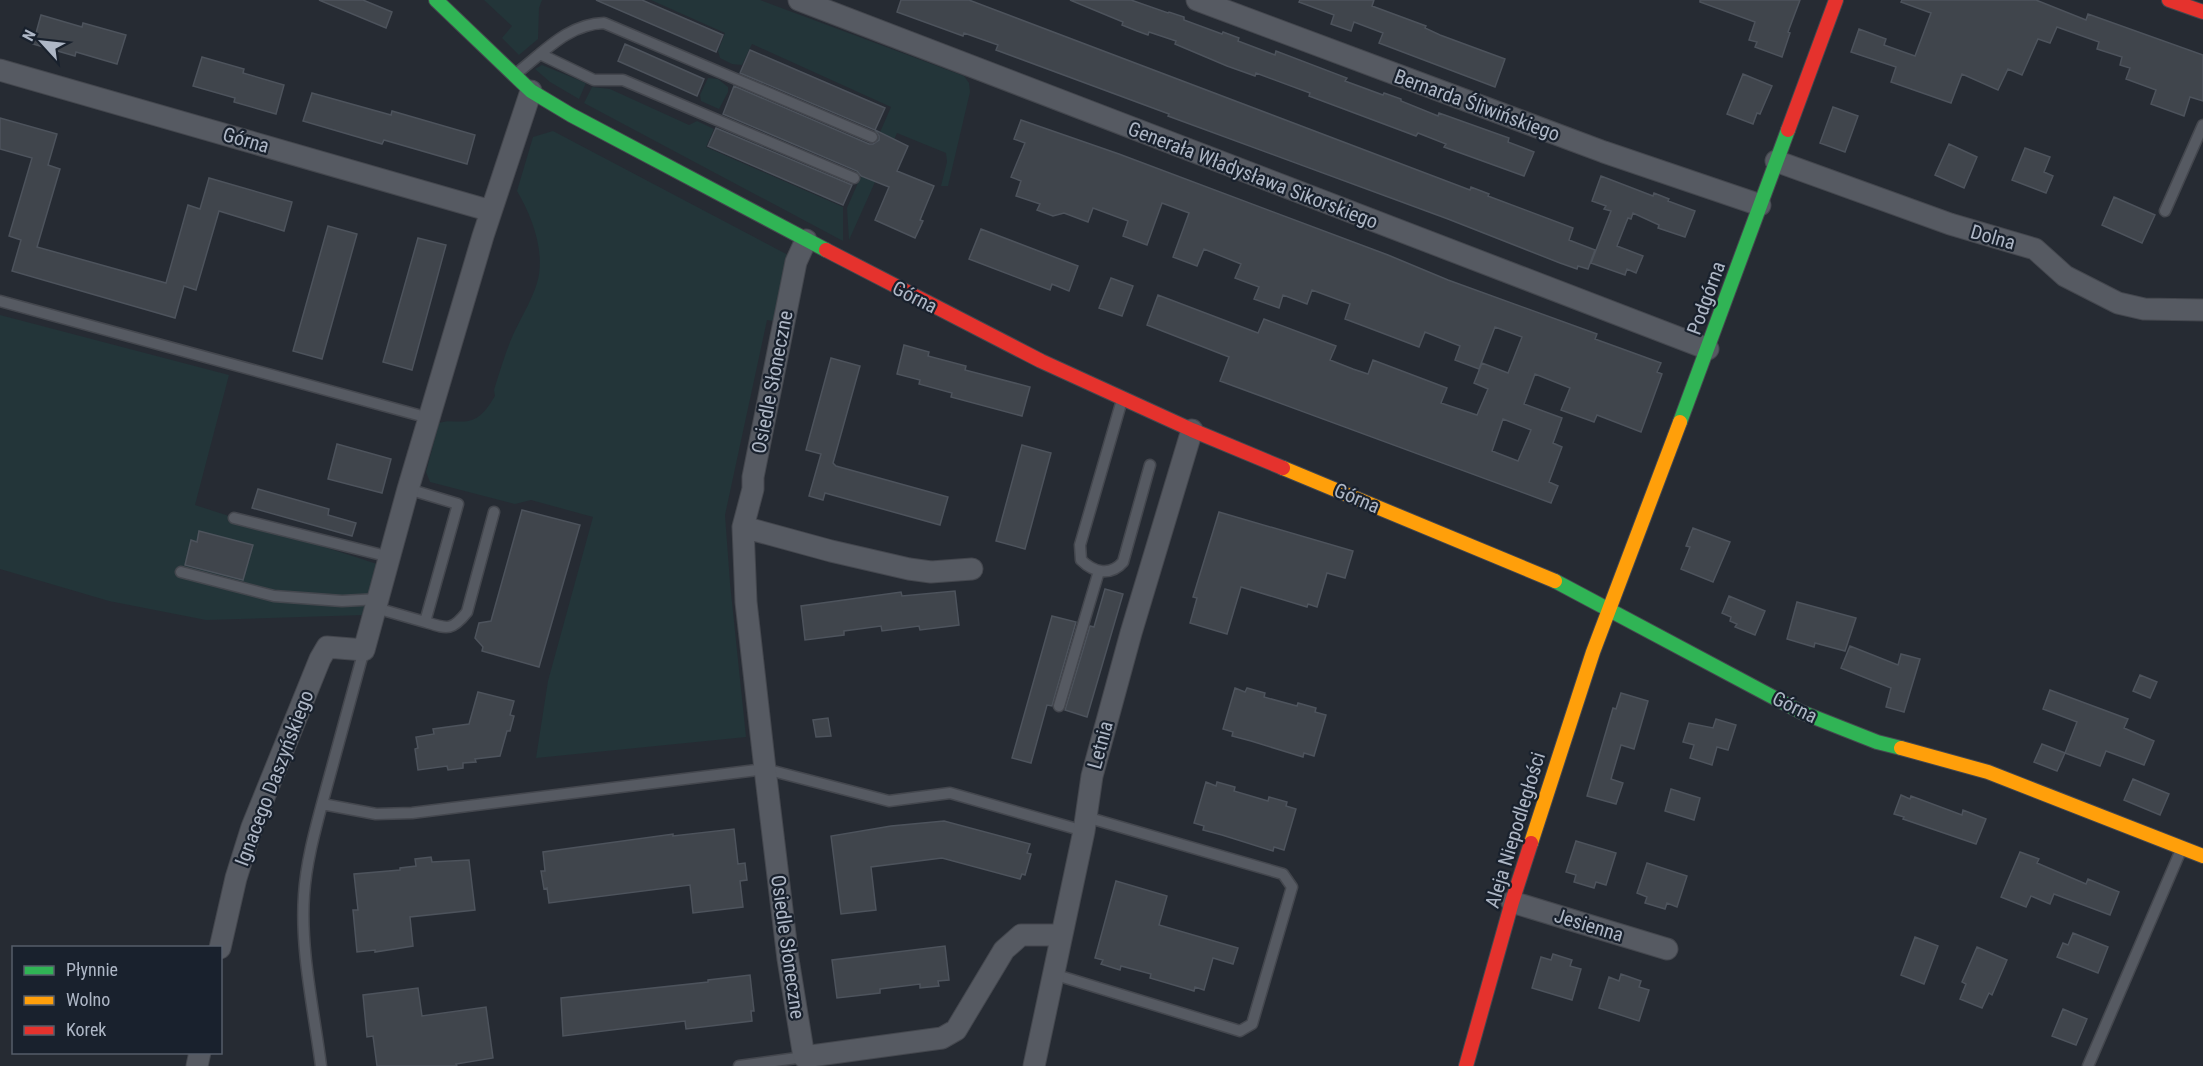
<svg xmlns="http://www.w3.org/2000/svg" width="2203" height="1066" font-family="'Roboto Condensed',sans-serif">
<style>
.green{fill:#233539}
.building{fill:#40454c;stroke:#4d535c;stroke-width:1.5;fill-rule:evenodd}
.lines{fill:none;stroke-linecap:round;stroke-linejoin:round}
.lane-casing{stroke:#44474e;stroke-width:13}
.street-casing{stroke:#44474e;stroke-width:23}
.fast-casing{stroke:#44474e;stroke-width:16}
.slow-casing{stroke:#44474e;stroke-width:16}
.jam-casing{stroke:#44474e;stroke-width:16}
.lane{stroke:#565a62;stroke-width:10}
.street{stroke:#565a62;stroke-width:21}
.fast{stroke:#30b455;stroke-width:14}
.slow{stroke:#ff9f0a;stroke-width:14}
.jam{stroke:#e5322d;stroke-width:14}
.labels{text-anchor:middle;stroke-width:4.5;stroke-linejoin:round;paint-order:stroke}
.street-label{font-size:20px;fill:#aeb7c6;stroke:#19212d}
</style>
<rect width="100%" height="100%" fill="#262b33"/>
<path class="green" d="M484,0H542L539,8L538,39L519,55L502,38L512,26Z
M651,0H760L964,76L969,83L970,92L948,186H941L947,162L946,153L897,133L849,240L847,208L891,107L752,44L742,65L732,64L720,58L718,51L725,33Z
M542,65L586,83L579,99L550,82L535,69Z
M708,78L718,79L728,87V92L719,109L701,101L700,95Z
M592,87L610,89L689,125L697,121L714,129L706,147L843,207V241L584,103Z
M553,131L790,256L779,322L767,320L725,515L730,583L746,737L536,758L548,681L593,517L531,500L515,504L430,482L426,472L439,423C450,419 457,423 468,421C481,419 489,406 495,396L494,390C499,374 504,357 510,342C518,322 531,303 537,283C546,253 532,216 517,191L533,137Z
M0,315L229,375L195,505L377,564L364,615L206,620L109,601L0,569Z"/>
<path class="building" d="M319,0H363L392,12L386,28Z
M596,0H642L723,35L716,52Z
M901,0H969L1470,190L1471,187L1489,194L1488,196L1573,228L1569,240L1595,250L1588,269L1578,266L1577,269L1560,263L1448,219L1168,116L1169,114L996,50L998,45L964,33L963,36L897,12Z
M1070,0H1131L1168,13L1169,12L1184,17V20L1222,34L1223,32L1239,38L1238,41L1275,55L1276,51L1347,78L1345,81L1383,95L1384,93L1401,99V101L1438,116L1439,113L1509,138L1508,142L1534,152L1524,176L1444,147L1446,144L1418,133L1416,136L1309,96L1310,93L1256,73L1255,76L1227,66L1175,44L1176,41L1149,32L1148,35L1137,31L1122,25L1123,22Z
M1300,0H1374L1372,6L1426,26L1425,28L1440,35L1505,59L1495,87L1379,43L1383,33L1354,22L1351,31L1331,24L1334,15L1299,2Z
M1700,0H1800L1788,32L1790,33L1782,57L1755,47L1757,42L1749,40L1755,22L1700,2Z
M1902,0H2036L2086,20L2088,14L2203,55V101L2190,97L2184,116L2151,104L2156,90L2126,79L2130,68L2120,65L2122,57L2097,49L2099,42L2057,27L2050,43L2038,39L2022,75L2008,69L1998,90L1962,74L1951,103L1891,82L1896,67L1851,52L1859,29L1886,39L1884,45L1915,56L1931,13L1901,2Z
M41,15L82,27L83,23L126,35L117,64L76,52L75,56L33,44Z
M625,44L704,79L697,96L618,61Z
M750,50L885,108L875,130L908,146L897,171L934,186L920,220L923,221L915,238L875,220L889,187L861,176L857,171L723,114L734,86L869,144H873L879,140V136L875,130L740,73Z
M202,57L244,69L243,73L284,85L276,114L234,102L235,98L193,86Z
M1743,74L1772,86L1760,114L1757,113L1753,124L1727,114Z
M312,93L391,115L392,111L475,135L467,164L384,140L382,144L303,121Z
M1833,107L1858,116L1845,152L1820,143Z
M0,118L57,134L48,165L60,169L37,247L166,283L188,205L200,209L209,178L292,202L284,231L219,211L196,290L184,286L175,318L12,271L21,240L9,236L32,158L0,149Z
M1021,120L1119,154L1388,255L1448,280L1597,334L1595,339L1661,363L1657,372L1662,374L1641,432L1597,415L1594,422L1561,410L1570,388L1535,374L1524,404L1562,418L1553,443L1562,447L1549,482L1558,486L1551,503L1220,381L1229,357L1147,325L1158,295L1258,333L1264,319L1336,346L1330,360L1353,369L1368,374L1373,360L1447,388L1441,403L1477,415L1488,389L1474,383L1482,363L1508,373L1522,337L1495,327L1479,369L1455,360L1460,346L1425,332L1419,347L1361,325L1345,319L1350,304L1312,290L1307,304L1283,295L1279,308L1254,299L1259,287L1235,278L1241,264L1204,249L1197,266L1173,257L1189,213L1162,203L1147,245L1123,236L1128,221L1093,208L1088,222L1064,213L1053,216L1037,210L1040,204L1016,196L1021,181L1011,177L1025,143L1014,139ZM1503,419L1531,430L1518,461L1492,451Z
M716,128L852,185L843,205L708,146Z
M1949,144L1977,157L1964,188L1935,175Z
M2025,148L2050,157L2044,172L2053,176L2046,193L2012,180Z
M1601,176L1653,196L1654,193L1669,199L1668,201L1695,211L1685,237L1658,228L1659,225L1633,213L1631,219L1628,218L1617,246L1643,256L1636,273L1627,269L1625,275L1591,263L1611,211L1604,209L1606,206L1592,201Z
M2114,197L2155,215L2142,243L2102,225Z
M328,226L357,234L322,359L293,351Z
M981,229L1078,266L1069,291L1052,284L1050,290L969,259Z
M418,238L446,245L412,370L383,362Z
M1111,278L1133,286L1122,316L1099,308Z
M904,345L929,352L928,356L966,366L965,370L1030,387L1022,416L951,397L952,393L919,384L920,380L897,374Z
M831,358L860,366L833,463L836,466L948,497L940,525L825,493L823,500L809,496L821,454L806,450Z
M337,444L391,459L382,493L328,479Z
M1022,445L1051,453L1025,549L996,541Z
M258,489L329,509L328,515L356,523L352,536L252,508Z
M522,510L580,525L539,667L482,651L483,647L475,638L479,623L491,621Z
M1219,512L1353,551L1345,578L1327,573L1317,607L1308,604L1307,607L1241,587L1227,634L1190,623L1197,598L1193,597Z
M1693,528L1730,542L1713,582L1681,569L1690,547L1686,546Z
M199,531L253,545L243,580L185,565L191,540L197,542Z
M1105,589L1123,594L1087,717L1065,710L1090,626L1094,627Z
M955,591L959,625L920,630L919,626L882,631L881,626L844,631V635L805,640L801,606L901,592L902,596Z
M1729,596L1765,611L1755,635L1735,627L1737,624L1730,621L1731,617L1722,613Z
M1797,602L1856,618L1845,651L1815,643L1814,647L1787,639Z
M1052,616L1076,622L1052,706L1047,705L1031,763L1012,758Z
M1850,646L1898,665L1901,654L1920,659L1904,712L1886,707L1891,688L1841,668Z
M2140,675L2157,682L2150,698L2133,691Z
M1235,688L1245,692L1247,688L1265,693L1264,697L1297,706L1298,703L1316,708L1315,712L1326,715L1314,756L1304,753L1303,757L1251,741L1232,736L1233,732L1223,729Z
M2050,690L2128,719L2124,728L2154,741L2144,765L2106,751L2100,766L2065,753L2077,722L2043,709Z
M478,692L514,701L510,715L514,716L510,731H507L500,756L475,759L476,762L463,763V768L448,770L447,766L418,770L415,749L418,748L416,737L434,734L433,729L469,724Z
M1621,693L1648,701L1634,749L1621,745L1611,779L1623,783L1616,804L1587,796L1613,708L1616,709Z
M828,718L831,736L816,737L813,720Z
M1716,719L1736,725L1728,750L1717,747L1712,765L1690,758L1694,745L1683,742L1689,723L1713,728Z
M2042,744L2065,753L2057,771L2034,762Z
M2133,779L2169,794L2160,815L2124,800Z
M1206,782L1216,786L1217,782L1235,787L1234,791L1268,801L1269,797L1287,802L1286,806L1296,809L1284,850L1274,847L1273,851L1222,835L1203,830L1204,826L1194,823Z
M1671,789L1700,798L1694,820L1665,811Z
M1901,795L1910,799L1911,796L1962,815L1963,810L1986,819L1976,844L1903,819L1904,817L1894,814Z
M944,821L1030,844L1027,853L1031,854L1025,875L1022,874L1020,879L942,858L871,867L876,910L841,914L831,836L891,826Z
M734,829L738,864L745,863L747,880L740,881L743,907L693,913L690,885L549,903L547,888L544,889L541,871H545L543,852L673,834V836Z
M1576,841L1616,853L1606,885L1596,882L1594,888L1574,882L1576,875L1566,872Z
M2020,852L2039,859L2037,863L2086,884L2088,879L2119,892L2110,915L2054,894L2050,904L2031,896L2026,907L2001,897Z
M431,857L432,862L469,860L475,910L410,917L413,946L375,952V950L357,952L353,910H358L354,874L400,870V868L416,866L415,859Z
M1647,863L1687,876L1677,907L1667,903L1665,909L1645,903L1647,897L1637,893Z
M1116,881L1167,896L1159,925L1238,948L1233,964L1213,958L1204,990L1195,987L1194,991L1150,978L1151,974L1121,966L1120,970L1101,964L1103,960L1095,958Z
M2073,933L2108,947L2098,973L2057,957L2063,943L2068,945Z
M1915,937L1938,946L1924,984L1901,975Z
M945,946L949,980L938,981L939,986L920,988V984L880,989V993L837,998L832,960Z
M1977,947L2007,960L1992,995L1989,993L1982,1008L1960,999L1966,984L1962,982Z
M1553,954L1572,960L1570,966L1581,969L1572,1000L1532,988L1541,957L1551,960Z
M1621,974L1641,981L1639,987L1649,990L1639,1021L1599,1008L1609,977L1619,981Z
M750,975L754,1011H751L752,1021L686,1029L685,1021L563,1036L561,998L708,982V980Z
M418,988L422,1016L486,1007L493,1058L456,1064L457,1066H377L373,1036L367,1037L363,995Z
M2063,1009L2087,1019L2076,1045L2052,1036Z"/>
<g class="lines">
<defs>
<path id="lane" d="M540,54L594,80H623L854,178
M517,73C544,52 568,24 604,23L872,137
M2165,211L2203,125
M0,301L429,418
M1122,400L1080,545L1081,560C1094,573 1111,576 1123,562L1150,465
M234,518L390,557
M181,572L274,596L342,601L379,599
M376,608L425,622L458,504L408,489
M425,622C448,629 452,631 467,612L494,512
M364,650L322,804L376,814L412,813L765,769L889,801L950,793L1084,831
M1059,706L1099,571
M1053,974L1240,1031L1252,1024L1292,887L1283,874L1086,817
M321,1066C314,1011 300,950 304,895C306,864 314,834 322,804
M739,1066L804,1057
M2088,1066L2181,850"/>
<path id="street" d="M799,0L1708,349
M1197,0L1604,152L1760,205
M0,70L491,211
M1776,161L1950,224L2035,249L2065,276L2118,303L2144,309L2203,310
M806,240L796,262L753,477V489L743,527L831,551L909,569L931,572L972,569
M743,527L746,602L765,769L788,959L804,1057L942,1038L956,1030L1004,950L1021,935H1061
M1512,902L1667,949
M220,948L236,878L252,827L320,659L327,647L364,650L408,489L483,236L531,91
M197,1066L200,1052
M1034,1066L1084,831L1092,776L1131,633L1192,430"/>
<path id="fast" d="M436,0L531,91L571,115L826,250
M1680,422L1788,130
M1555,581L1801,712L1877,742L1901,748"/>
<path id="slow" d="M1283,468L1555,581
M1901,748L1988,772L2203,856
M1531,843L1593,652L1680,422"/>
<path id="jam" d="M2169,0L2203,12
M1788,130L1836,0
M826,250L1041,361L1192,430L1283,468
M1466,1066L1512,902L1531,843"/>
</defs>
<use href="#lane" class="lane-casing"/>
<use href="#street" class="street-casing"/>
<use href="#fast" class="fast-casing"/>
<use href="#slow" class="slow-casing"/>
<use href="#jam" class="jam-casing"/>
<use href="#lane" class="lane"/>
<use href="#street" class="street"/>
<use href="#fast" class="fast"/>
<use href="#slow" class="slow"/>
<use href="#jam" class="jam"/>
</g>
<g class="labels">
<g class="street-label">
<text transform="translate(1477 105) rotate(20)" y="7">Bernarda Śliwińskiego</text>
<text transform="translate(246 140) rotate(16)" y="7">Górna</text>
<text transform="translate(1253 175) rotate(21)" y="7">Generała Władysława Sikorskiego</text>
<text transform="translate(1993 237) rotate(16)" y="7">Dolna</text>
<text transform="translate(915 297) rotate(27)" y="7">Górna</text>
<text transform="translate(1706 298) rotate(-70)" y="7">Podgórna</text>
<text transform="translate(772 382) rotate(-79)" y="7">Osiedle Słoneczne</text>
<text transform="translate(1357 498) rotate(23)" y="7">Górna</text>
<text transform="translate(1795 707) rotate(26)" y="7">Górna</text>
<text transform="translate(1100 745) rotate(-75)" y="7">Letnia</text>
<text transform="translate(274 778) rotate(-69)" y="7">Ignacego Daszyńskiego</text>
<text transform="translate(1515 830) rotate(-73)" y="7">Aleja Niepodległości</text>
<text transform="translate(1589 925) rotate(17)" y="7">Jesienna</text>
<text transform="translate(788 947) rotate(82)" y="7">Osiedle Słoneczne</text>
</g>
</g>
<rect x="12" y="946" width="210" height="108" fill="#19212d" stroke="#555d6a" stroke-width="1.5"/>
<rect x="24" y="966" width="30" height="9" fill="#30b455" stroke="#555d6a" stroke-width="1.5"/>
<text x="66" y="976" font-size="18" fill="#aeb7c6">Płynnie</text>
<rect x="24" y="996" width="30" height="9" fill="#ff9f0a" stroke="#555d6a" stroke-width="1.5"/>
<text x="66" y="1006" font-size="18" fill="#aeb7c6">Wolno</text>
<rect x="24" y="1026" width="30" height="9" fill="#e5322d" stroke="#555d6a" stroke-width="1.5"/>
<text x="66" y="1036" font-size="18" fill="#aeb7c6">Korek</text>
<g transform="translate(42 42) rotate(297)" stroke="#19212d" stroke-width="4.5" paint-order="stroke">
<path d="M0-4.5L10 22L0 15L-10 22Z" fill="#aeb7c6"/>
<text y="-9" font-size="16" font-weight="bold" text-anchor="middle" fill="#aeb7c6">N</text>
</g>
</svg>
